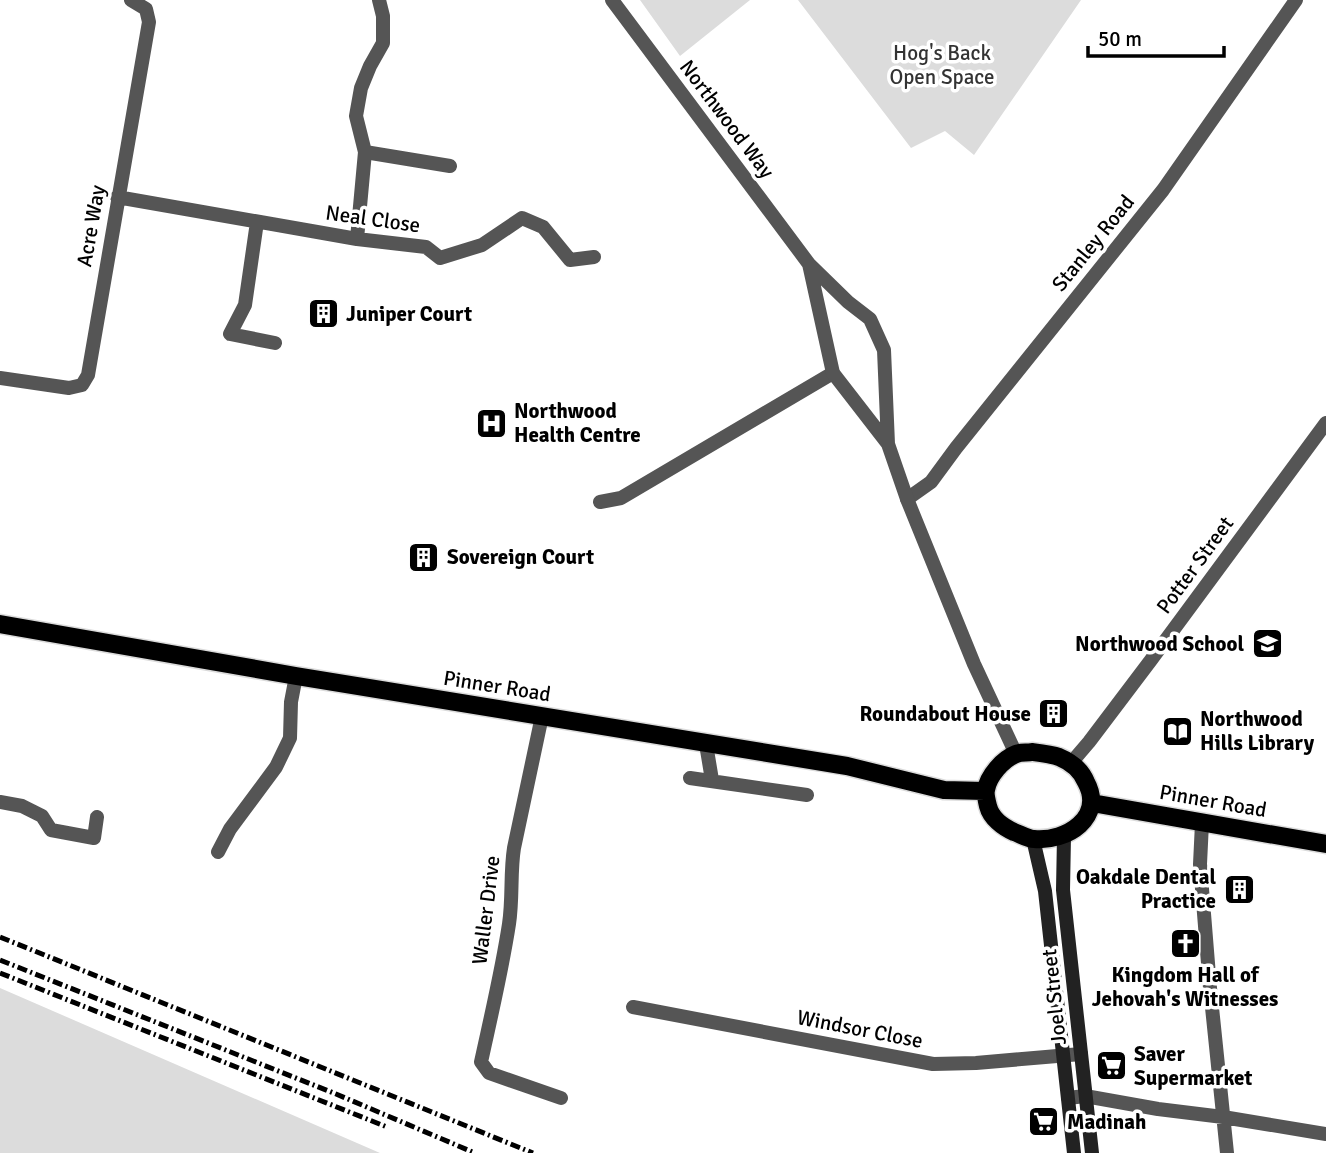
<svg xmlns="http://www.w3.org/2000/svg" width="1326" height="1153" font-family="Signika,sans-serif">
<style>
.green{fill:#dcdcdc}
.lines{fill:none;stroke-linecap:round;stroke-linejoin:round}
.primary-casing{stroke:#dbdbdb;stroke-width:21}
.minor{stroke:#555;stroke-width:14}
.tertiary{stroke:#555;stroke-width:14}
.secondary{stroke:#222;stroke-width:14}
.primary{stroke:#000;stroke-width:18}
.rail{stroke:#000;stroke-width:5;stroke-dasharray:10 3.5 2 3.5;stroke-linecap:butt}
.labels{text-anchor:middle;stroke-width:7;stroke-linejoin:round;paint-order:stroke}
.park-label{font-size:21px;fill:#333;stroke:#fff}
.street-label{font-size:21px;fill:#000;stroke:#fff}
.poi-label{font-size:21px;font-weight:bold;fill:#000;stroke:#fff;text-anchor:start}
</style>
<rect width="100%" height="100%" fill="#fff"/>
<path class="green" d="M640,0H750L680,56Z
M798,0H1081L974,155L945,131L911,148Z
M0,988L380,1153H0Z"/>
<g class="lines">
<defs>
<path id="primary" d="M0,624L296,676L847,766L944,790L985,791
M1032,752C1041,753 1051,754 1059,757C1071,762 1081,770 1086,782C1105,817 1067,842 1034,839C1028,839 1020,834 1014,832C1003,827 991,818 988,806C987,802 985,794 986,790C988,776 1003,759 1016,754C1021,752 1027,753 1032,752Z
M1092,803L1326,844"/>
</defs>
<use href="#primary" class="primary-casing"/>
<path class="minor" d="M365,152L450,166
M117,197L357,239L426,247L440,258L482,245L522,218L543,227L570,260L594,257
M257,222L245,305L230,334L275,343
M357,239L365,152L356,116L361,88L370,66L383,43V16L379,0
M0,378L69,388L82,385L88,375L149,22L146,9L131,0
M907,499L931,482L956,448L1163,190L1296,0
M600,502L621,498L833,373
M542,716L514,848C510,873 513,898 509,924C502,970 491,1016 481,1062L489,1073L561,1098
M706,744L712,780
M690,778L807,795
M0,802L22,806L42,816L51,830L94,838L97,817
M1202,823L1200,864L1210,988L1227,1153
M218,852L230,829L276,767L290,738L291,702L296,676
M633,1007L933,1064L976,1063L1081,1054
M1068,1098L1085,1096L1158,1109L1223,1117L1326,1134"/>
<path class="tertiary" d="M612,0L809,264L848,302L870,319L884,350L888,444L907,499L974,664L1016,754
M809,264L833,373L888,444
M1071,763L1089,742L1151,660L1326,423"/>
<path class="secondary" d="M1064,836L1063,890L1092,1153
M1033,839L1045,891L1074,1153"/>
<use href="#primary" class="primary"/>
<path class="rail" d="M0,937L533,1153
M0,960L336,1094L475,1153
M0,973L387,1127"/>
</g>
<defs>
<symbol id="building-square" viewBox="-11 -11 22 22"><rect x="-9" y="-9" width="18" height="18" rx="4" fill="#000" stroke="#fff"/><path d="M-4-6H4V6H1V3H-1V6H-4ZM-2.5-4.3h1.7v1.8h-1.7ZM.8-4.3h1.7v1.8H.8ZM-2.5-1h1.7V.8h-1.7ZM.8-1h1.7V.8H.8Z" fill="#fff"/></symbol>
<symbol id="hospital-square" viewBox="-11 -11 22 22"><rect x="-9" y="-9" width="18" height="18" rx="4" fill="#000" stroke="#fff"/><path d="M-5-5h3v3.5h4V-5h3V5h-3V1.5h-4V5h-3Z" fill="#fff"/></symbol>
<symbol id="school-square" viewBox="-11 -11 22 22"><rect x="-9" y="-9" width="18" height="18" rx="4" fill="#000" stroke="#fff"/><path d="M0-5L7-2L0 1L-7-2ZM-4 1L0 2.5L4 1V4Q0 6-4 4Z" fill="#fff"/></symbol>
<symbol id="library-square" viewBox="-11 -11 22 22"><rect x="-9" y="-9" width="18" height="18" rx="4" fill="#000" stroke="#fff"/><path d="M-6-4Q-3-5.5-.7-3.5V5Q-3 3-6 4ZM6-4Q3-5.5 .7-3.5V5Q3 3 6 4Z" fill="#fff"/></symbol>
<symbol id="church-square" viewBox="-11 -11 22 22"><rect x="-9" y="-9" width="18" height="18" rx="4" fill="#000" stroke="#fff"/><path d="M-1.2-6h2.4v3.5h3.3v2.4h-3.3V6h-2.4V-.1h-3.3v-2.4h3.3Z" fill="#fff"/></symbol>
<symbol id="supermarket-square" viewBox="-11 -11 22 22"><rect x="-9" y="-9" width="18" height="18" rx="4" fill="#000" stroke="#fff"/><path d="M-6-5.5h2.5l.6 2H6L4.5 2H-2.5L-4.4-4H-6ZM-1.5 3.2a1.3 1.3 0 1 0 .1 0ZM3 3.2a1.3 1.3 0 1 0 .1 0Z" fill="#fff"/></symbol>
</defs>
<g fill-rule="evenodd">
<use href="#building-square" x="306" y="296" width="35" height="35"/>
<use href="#hospital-square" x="474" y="406" width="35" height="35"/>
<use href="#building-square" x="406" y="540" width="35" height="35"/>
<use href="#school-square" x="1250" y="626" width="35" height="35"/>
<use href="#building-square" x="1036" y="696" width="35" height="35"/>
<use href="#library-square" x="1160" y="714" width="35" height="35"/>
<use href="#building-square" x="1222" y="872" width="35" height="35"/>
<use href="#church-square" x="1168" y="926" width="35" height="35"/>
<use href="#supermarket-square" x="1094" y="1048" width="35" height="35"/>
<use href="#supermarket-square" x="1026" y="1104" width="35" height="35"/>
</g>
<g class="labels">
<g class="park-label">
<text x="942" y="60">Hog's Back<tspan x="942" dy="24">Open Space</tspan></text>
</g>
<g class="street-label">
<text transform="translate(727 119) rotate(53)" y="7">Northwood Way</text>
<text transform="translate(373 219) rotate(8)" y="7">Neal Close</text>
<text transform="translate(91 226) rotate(-80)" y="7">Acre Way</text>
<text transform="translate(1093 243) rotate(-51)" y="7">Stanley Road</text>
<text transform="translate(1195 565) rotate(-54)" y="7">Potter Street</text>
<text transform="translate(497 686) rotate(9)" y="7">Pinner Road</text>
<text transform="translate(1213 801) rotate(10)" y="7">Pinner Road</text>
<text transform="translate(486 910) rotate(-83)" y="7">Waller Drive</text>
<text transform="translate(1054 997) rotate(-96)" y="7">Joel Street</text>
<text transform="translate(860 1029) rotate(11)" y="7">Windsor Close</text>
</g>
<g class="poi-label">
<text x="346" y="321">Juniper Court</text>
<text x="514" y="418">Northwood<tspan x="514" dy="24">Health Centre</tspan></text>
<text x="447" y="564">Sovereign Court</text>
<text x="1244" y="651" text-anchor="end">Northwood School</text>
<text x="1031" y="721" text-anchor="end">Roundabout House</text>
<text x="1200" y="726">Northwood<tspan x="1200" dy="24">Hills Library</tspan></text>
<text x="1216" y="884" text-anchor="end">Oakdale Dental<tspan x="1216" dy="24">Practice</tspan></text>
<text x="1185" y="982" text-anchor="middle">Kingdom Hall of<tspan x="1185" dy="24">Jehovah's Witnesses</tspan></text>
<text x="1134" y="1061">Saver<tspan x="1134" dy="24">Supermarket</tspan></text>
<text x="1067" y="1129">Madinah</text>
</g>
</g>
<path d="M1088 46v10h136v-10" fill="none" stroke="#000000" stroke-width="3.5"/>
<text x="1098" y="46" font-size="21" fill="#000000" stroke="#ffffff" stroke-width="5" paint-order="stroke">50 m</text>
</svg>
